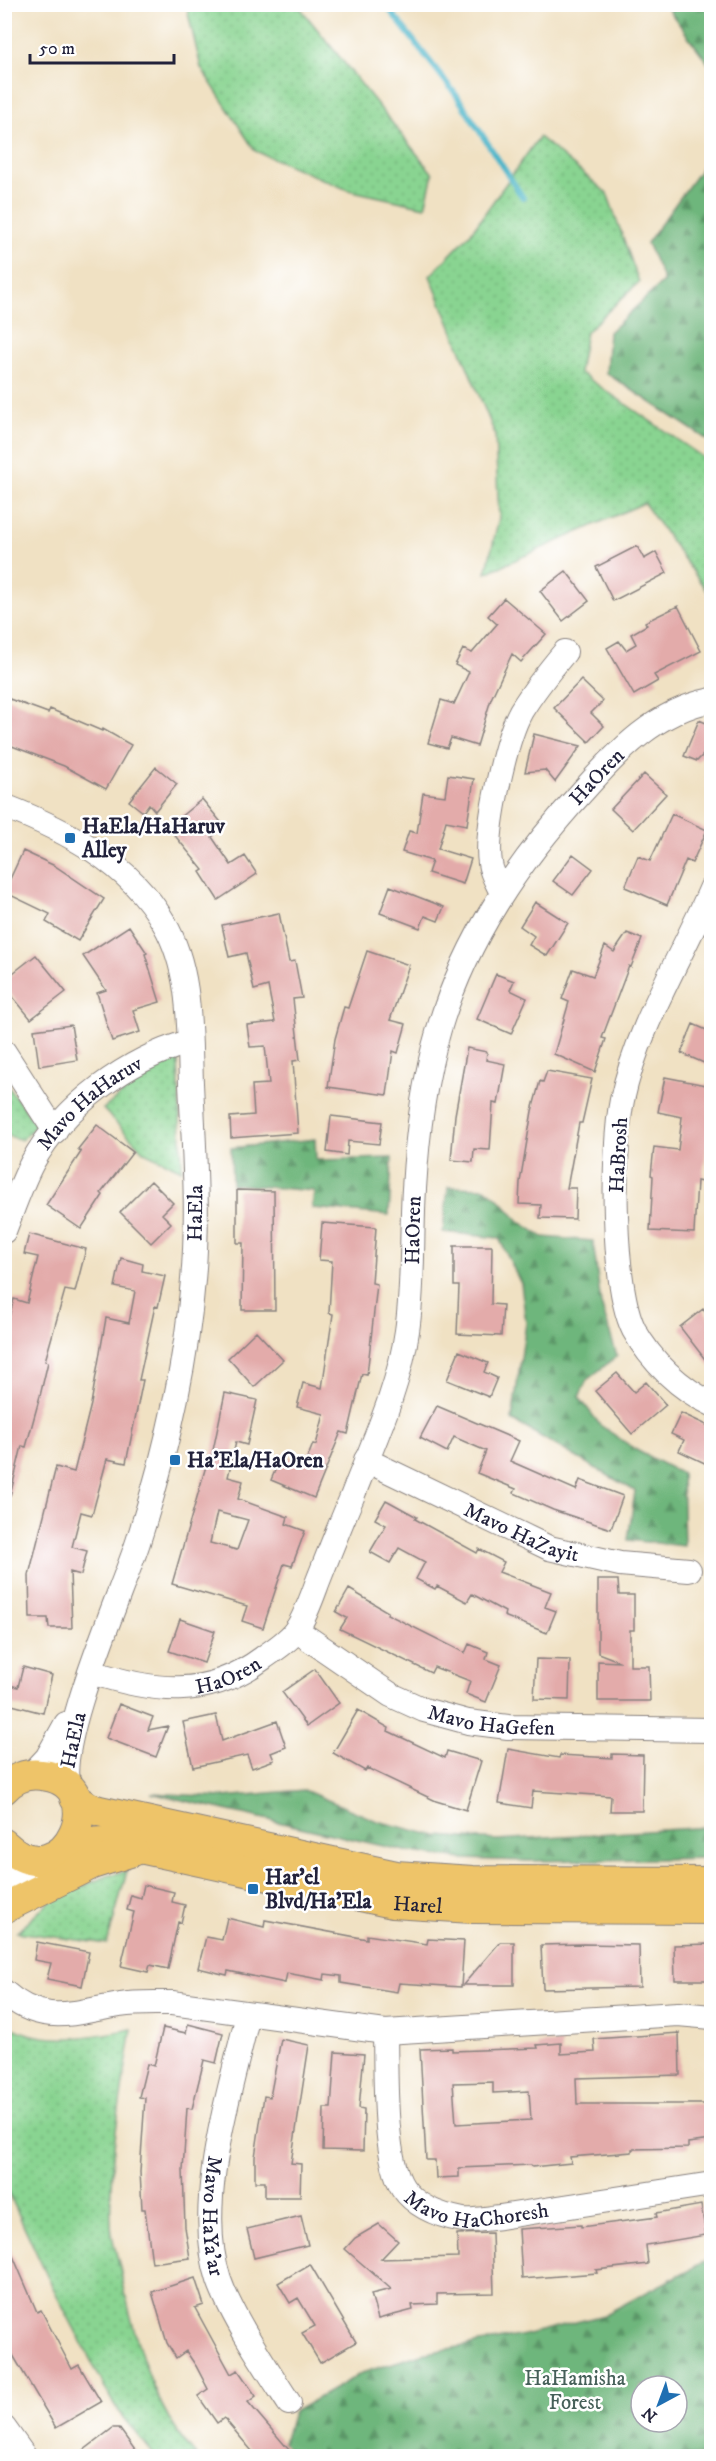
<svg xmlns="http://www.w3.org/2000/svg" width="716" height="2461" font-family="'IM FELL DW Pica',serif">
<style>
.grass{fill:url(#grass-dots);stroke:#567b66;stroke-width:1.5}
.forest{fill:url(#forest-firs);stroke:#486c5b;stroke-width:1.5;fill-rule:evenodd}
.lines{fill:none;stroke-linecap:round;stroke-linejoin:round}
.stream{stroke:#4bb5c9;stroke-width:6}
.building{fill:#e3abaa;fill-rule:evenodd}
.minor-casing{stroke:#89827f;stroke-width:26}
.major-casing{stroke:#89827f;stroke-width:32}
.minor{stroke:#fff;stroke-width:24}
.major{stroke:#eec469;stroke-width:30}
.poi-dot{fill:#1f6fb2;stroke:#fff;stroke-width:2}
.labels{text-anchor:middle;stroke-width:5;stroke-linejoin:round;paint-order:stroke}
.street-label{font-size:21px;fill:#22223b;stroke:#fff}
.poi-label{font-size:21px;font-weight:bold;fill:#22223b;stroke:#fff;text-anchor:start}
.park-label{font-size:21px;fill:#466059;stroke:#fff}
</style>
<defs>
<pattern id="grass-dots" width="8" height="8" patternUnits="userSpaceOnUse" patternTransform="scale(1.5)"><rect width="8" height="8" fill="#89d491"/><path d="M2 2h.1M6 6h.1" fill="none" stroke="#76b67e" stroke-width="1.8" stroke-linecap="round"/></pattern>
<pattern id="forest-firs" width="22" height="20" patternUnits="userSpaceOnUse" patternTransform="scale(1.5)"><rect width="22" height="20" fill="#6eb67b"/><path d="M5 1l3.5 6h-7zM16 11l3.5 6h-7z" fill="#5a9466"/></pattern>
</defs>
<rect width="100%" height="100%" fill="#fff"/>
<filter id="ink" filterUnits="userSpaceOnUse"><feTurbulence type="fractalNoise" baseFrequency=".0167" numOctaves="2"/><feDisplacementMap in="SourceGraphic" scale="12" xChannelSelector="R" yChannelSelector="G"/><feConvolveMatrix kernelMatrix="1 2 1 2 8 2 1 2 1" color-interpolation-filters="sRGB"/></filter>
<filter id="wash" filterUnits="userSpaceOnUse"><feTurbulence type="fractalNoise" baseFrequency=".008" numOctaves="4" result="noise"/><feDisplacementMap in="SourceGraphic" scale="24" xChannelSelector="R" yChannelSelector="G"/><feGaussianBlur stdDeviation="1.35" result="paint"/><feColorMatrix in="noise" values="0 0 0 0 0 0 0 0 0 0 0 0 0 0 0 0 0 1.4 0 .05"/><feComposite in="paint" operator="in"/></filter>
<g filter="url(#wash)">
<rect width="100%" height="100%" fill="#f0e1c3"/>
<path class="grass" d="M186,5H298L433,174L425,207L348,190L255,151L201,68Z
M539,137L607,193L639,282L586,332L579,372L711,463V597L644,503L486,573L499,518L495,434L430,276L470,234Z
M178,1059L182,1170L144,1152L103,1109L153,1069Z
M4,1081L36,1125L22,1140L5,1135Z
M127,1871L107,1944L17,1932L55,1897L110,1875Z
M4,2021C37,2049 94,2036 132,2029C122,2093 108,2159 111,2224C111,2238 117,2254 120,2268C133,2333 151,2406 196,2456H155L114,2405L48,2278L5,2185Z"/>
<path class="forest" d="M665,5H711V67Z
M711,155V442L606,373L609,332L664,281L647,243Z
M315,1139L316,1160L392,1158L389,1215L312,1208L314,1191L232,1184L231,1148Z
M448,1187L485,1188L501,1201L519,1221L543,1237L593,1241L601,1304L617,1356L587,1380L579,1397L600,1425L638,1451L682,1474L684,1546L628,1540L635,1491L512,1420L526,1323L521,1284L499,1238L443,1232Z
M304,1790L377,1821L437,1836L497,1840L711,1827V1858L528,1861L462,1859L405,1851L151,1793L223,1797Z
M711,2258V2456H286L283,2446L293,2412L362,2373L421,2354L524,2335L604,2315ZM641,2386H677V2422H641Z"/>
<g class="lines">
<path class="stream" d="M385,4L457,96L523,198"/>
</g>
<g id="blocks">
<path class="building" d="M637,546L644,559L656,552L667,573L613,601L596,567Z
M566,571L589,601L563,621L540,591Z
M504,598L546,634L521,662L512,654L491,699L477,746L451,738L447,748L428,743L441,700L454,704L469,672L455,665L463,649L472,653L497,624L488,616Z
M678,606L701,651L654,675L658,681L634,695L607,648L619,641L626,650L636,644L631,634L647,625L645,622Z
M581,680L603,701L591,713L604,726L589,742L554,708Z
M4,697L48,713L50,709L102,731L103,729L131,745L106,789L64,766L4,743Z
M699,720L711,725V760L703,755L697,761L684,756Z
M534,734L581,746L555,782L545,770L525,772Z
M156,767L177,784L155,811L149,804L143,812L129,801Z
M644,774L666,794L633,830L611,809Z
M448,775L474,779L467,825L446,821L438,849L471,859L463,884L428,873L432,861L402,852L409,831L417,833L423,793L445,796Z
M202,799L224,826L212,837L231,865L245,856L257,874L218,900L200,872L203,870L168,827Z
M672,814L707,830L692,863L686,860L667,905L625,887L638,856L650,861Z
M23,851L55,866L104,899L78,941L46,922L50,914L4,892Z
M573,854L593,869L573,895L553,881Z
M390,886L444,907L438,921L425,916L420,928L380,913Z
M535,902L568,923L547,956L529,945L534,936L520,926Z
M279,913L289,962L295,961L302,998L293,999L300,1060L293,1061L298,1133L231,1138L230,1117L254,1115L252,1085L269,1084L265,1046L250,1047L247,1025L275,1022L268,986L254,990L246,953L229,957L222,925Z
M129,926L147,953L145,954L160,1002L133,1010L140,1032L112,1041L97,993L106,990L83,956Z
M627,933L642,939L631,967L629,966L602,1038L606,1039L595,1072L554,1054L569,1002L562,999L573,969L593,976L605,946L614,952Z
M367,951L409,965L390,1020L406,1024L398,1053L393,1051L387,1095L328,1087L335,1039L344,1007L348,1008Z
M36,955L66,992L31,1019L4,986V980Z
M496,974L514,981L510,990L527,998L511,1034L477,1019Z
M693,1024L711,1032V1066L681,1053Z
M71,1025L77,1060L39,1066L34,1030Z
M467,1048L487,1052L486,1060L505,1064L498,1104L493,1103L490,1150L474,1149L473,1162L451,1160L455,1115Z
M547,1071L592,1079L582,1123H579L567,1188H576L575,1219L540,1218L541,1205L519,1204L520,1182L532,1111L540,1081L543,1082Z
M665,1077L711,1086V1115L702,1182L697,1181L694,1233L650,1231L653,1176L651,1175L654,1147L678,1150L682,1117L658,1112Z
M331,1116L382,1122L379,1144L348,1141L347,1155L327,1152Z
M97,1125L133,1152L101,1193L103,1195L81,1229L46,1205L81,1152L78,1149Z
M151,1181L173,1203L162,1214L171,1223L151,1243L120,1212Z
M237,1190L274,1191L275,1310H242L243,1243H237Z
M322,1223L376,1227L372,1283L377,1284L367,1375L362,1374L348,1434L341,1432L314,1498L271,1480L282,1454L305,1464L313,1444L316,1445L324,1414L297,1407L303,1383L322,1388L333,1314L329,1313L332,1261L319,1260Z
M29,1234L86,1249L75,1292L65,1290L45,1361L48,1362L40,1396L26,1447L22,1446L10,1496L4,1495V1334L14,1299L27,1303L38,1257L24,1254Z
M454,1246H492L491,1304L503,1305L501,1336L457,1334L459,1286H454Z
M121,1258L143,1264L142,1271L165,1276L158,1307L155,1306L139,1380H143L126,1463L107,1459L92,1515L81,1512L72,1547L87,1551L81,1575L70,1572L72,1628H49L48,1618H30L29,1575L56,1467L74,1472L91,1404L106,1318L129,1323L135,1291L115,1287Z
M703,1309L711,1320V1367L680,1327Z
M256,1331L283,1360L254,1387L228,1358Z
M459,1351L488,1363L484,1372L497,1378L489,1397L447,1380Z
M617,1373L634,1392L646,1382L666,1405L632,1434L595,1391Z
M225,1393L257,1400L247,1445L236,1442L228,1477L243,1481L238,1499L288,1517L286,1524L305,1531L292,1566L284,1564L263,1628L242,1621L247,1606L172,1584L208,1459L211,1460ZM217,1512L248,1520L237,1550L210,1543Z
M437,1406L519,1441L510,1461L576,1490L580,1480L623,1496L611,1529L553,1510L514,1493L516,1489L477,1473L486,1451L454,1437L447,1452L420,1438Z
M681,1413L711,1427V1466L679,1451L684,1440L671,1434Z
M386,1500L417,1517L415,1519L477,1553L479,1549L504,1562L499,1572L551,1592L545,1607L556,1611L547,1633L504,1616L505,1612L472,1594L467,1602L437,1586L435,1589L416,1579L425,1562L399,1548L390,1563L370,1552L386,1525L375,1519Z
M598,1580H618L619,1595H634V1630H630V1666H649L650,1701H598V1661L621,1662L598,1653Z
M349,1589L388,1612L387,1614L465,1653L469,1644L488,1652L486,1659L501,1665L486,1702L466,1694L470,1681L434,1667L431,1673L340,1629L347,1618L336,1612Z
M180,1619L215,1631L204,1663L169,1651Z
M536,1659L570,1660L569,1700L534,1699Z
M23,1667L52,1675L43,1713L4,1703V1684L18,1687Z
M315,1669L339,1703L307,1726L282,1692Z
M119,1704L153,1717L148,1730L168,1726L156,1757L106,1738Z
M358,1710L389,1728L388,1731L445,1758L447,1751L481,1761L466,1810L436,1801L367,1768L365,1771L333,1753Z
M216,1715L222,1741L277,1721L286,1747L271,1753L274,1760L252,1768L247,1755L193,1767L183,1722Z
M508,1749L559,1758L560,1755L612,1758V1754L643,1755L642,1811H610L611,1796L533,1791L531,1808L499,1803Z
M144,1885L174,1892L172,1902L185,1905L181,1923L178,1922L168,1969L150,1965L148,1972L121,1966L134,1912L127,1910L131,1895L141,1898Z
M227,1918L264,1927L265,1920L367,1939V1935L427,1944L428,1939L464,1941L461,1987L399,1983L397,1992L341,1983V1976L325,1974L324,1980L287,1973L285,1983L228,1971L227,1975L198,1968L206,1937L222,1940Z
M37,1942L89,1952L82,1986L47,1979L51,1963L34,1960Z
M500,1942H514V1985H463Z
M583,1944L639,1945L640,1987L543,1989L541,1945Z
M711,1944V1980H675L674,1945Z
M188,2024L223,2033L216,2063L204,2060L192,2109L187,2108L183,2170L185,2227L190,2258L152,2263L145,2209H142L140,2172L145,2098L139,2097L147,2064L154,2066L163,2028L186,2033Z
M679,2033L680,2075L576,2078L577,2104H711V2140L688,2143V2148L632,2149V2152L570,2157L571,2163L532,2167L531,2165L459,2168V2177L436,2178L435,2160H426L420,2049L452,2048V2051L538,2048L537,2045L561,2043V2054L595,2052L594,2039ZM493,2082V2093L529,2091L531,2120L456,2124L453,2083Z
M281,2039L309,2045L291,2163L301,2164L300,2197H265V2182H255V2157L264,2096L270,2097Z
M335,2052L364,2054L359,2108L364,2109L363,2151L323,2150L324,2108H331Z
M701,2205L706,2235L646,2245L648,2264L596,2270L597,2273L522,2279L519,2229L581,2225V2227L657,2217L656,2213Z
M301,2216L308,2245L254,2258L247,2229Z
M379,2224L398,2241L381,2259L458,2257L457,2234L492,2233L494,2293L437,2294V2304L412,2305L413,2310L378,2319L371,2294L391,2289L345,2249L355,2238Z
M4,2235L37,2312L41,2310L72,2369L79,2365L101,2402L56,2428L4,2340Z
M310,2264L356,2342L320,2363L302,2333L315,2326L298,2298L290,2303L278,2283Z
M195,2278L204,2305L195,2308L231,2374L238,2370L256,2396L248,2402L295,2457H257L224,2418L217,2423L198,2396L208,2389L196,2366L186,2351L176,2358L167,2343L152,2292Z
M113,2428H119L140,2457H75Z"/>
</g>
</g>
<g filter="url(#ink)">
<use href="#blocks" fill-opacity="0" stroke="#89827f" stroke-width="1.5"/>
<g class="lines">
<defs>
<g id="minor">
<path d="M4,806C66,830 130,863 164,923C192,971 189,1030 191,1083C194,1149 199,1215 193,1280C186,1369 165,1457 138,1542C121,1594 55,1741 68,1787"/>
<path d="M712,887C682,957 638,1025 622,1100C612,1148 612,1287 634,1330C651,1361 680,1389 712,1404"/>
<path d="M502,893C498,884 491,873 490,863C485,831 505,740 521,711C534,690 549,671 565,652"/>
<path d="M4,1052L55,1131"/>
<path id="s1" d="M4,1231C13,1208 21,1184 32,1163C64,1105 128,1059 189,1042"/>
<path id="s2" d="M366,1460L549,1548L620,1564L689,1570"/>
<path id="s3" d="M296,1630L391,1695L424,1710L468,1722L508,1727L712,1730"/>
<path id="s4" d="M91,1672C153,1692 207,1700 263,1658C274,1650 289,1641 297,1629C306,1615 312,1597 318,1581C329,1553 340,1525 352,1497C373,1443 399,1389 407,1331C414,1284 411,1236 414,1189C417,1135 424,1080 439,1029C466,938 519,861 582,792C619,751 655,711 712,700"/>
<path d="M32,1774L47,1758L66,1724"/>
<path d="M4,1876L8,1848"/>
<path d="M4,1900L33,1869L48,1858"/>
<path d="M4,1992C43,2027 74,2012 120,2005C137,2002 154,2003 172,2003L385,2032L678,2014L712,2017"/>
<path id="s5" d="M248,2014C231,2090 193,2203 219,2280C232,2317 267,2369 289,2403"/>
<path id="s6" d="M385,2032C386,2069 383,2158 403,2188C416,2207 441,2216 463,2220C475,2221 489,2218 500,2217L712,2184"/>
<path d="M4,2428L24,2456"/>
</g>
<g id="major">
<path d="M4,1789C14,1778 27,1773 41,1775C116,1781 66,1903 4,1844"/>
<path d="M75,1798L88,1807L99,1811L396,1876L473,1881L712,1882"/>
<path id="s7" d="M60,1853C80,1844 95,1840 117,1843L393,1903L472,1908L712,1909"/>
<path d="M4,1908L92,1864L133,1851"/>
</g>
</defs>
<use href="#minor" class="minor-casing"/>
<use href="#major" class="major-casing"/>
<use href="#minor" class="minor"/>
<use href="#major" class="major"/>
</g>
</g>
<g class="poi-dot">
<rect x="64" y="832" width="12" height="12" rx="3"/>
<rect x="169" y="1454" width="12" height="12" rx="3"/>
<rect x="247" y="1883" width="12" height="12" rx="3"/>
</g>
<g class="labels">
<g class="street-label">
<text dy="7" stroke="none"><textPath href="#s4" startOffset="1149">HaOren</textPath></text>
<text dy="7" stroke="none"><textPath href="#s1" startOffset="158">Mavo HaHaruv</textPath></text>
<text transform="translate(618 1155) rotate(-87)" y="7">HaBrosh</text>
<text transform="translate(195 1213) rotate(-89)" y="7">HaEla</text>
<text dy="7" stroke="none"><textPath href="#s4" startOffset="645">HaOren</textPath></text>
<text dy="7" stroke="none"><textPath href="#s2" startOffset="172">Mavo HaZayit</textPath></text>
<text dy="7" stroke="none"><textPath href="#s4" startOffset="141">HaOren</textPath></text>
<text dy="7" stroke="none"><textPath href="#s3" startOffset="220">Mavo HaGefen</textPath></text>
<text transform="translate(73 1740) rotate(-78)" y="7">HaEla</text>
<text dy="7" stroke="none"><textPath href="#s7" startOffset="366">Harel</textPath></text>
<text dy="7" stroke="none"><textPath href="#s6" startOffset="240">Mavo HaChoresh</textPath></text>
<text dy="7" stroke="none"><textPath href="#s5" startOffset="206">Mavo HaYa'ar</textPath></text>
</g>
<g class="poi-label">
<text x="82" y="833">HaEla/HaHaruv<tspan x="82" dy="24">Alley</tspan></text>
<text x="187" y="1467">Ha'Ela/HaOren</text>
<text x="265" y="1884">Har'el<tspan x="265" dy="24">Blvd/Ha'Ela</tspan></text>
</g>
<g class="park-label">
<text x="575" y="2385">HaHamisha<tspan x="575" dy="24">Forest</tspan></text>
</g>
</g>
<rect width="716" height="2461" fill="none" stroke="#fff" stroke-width="24"/>
<g transform="translate(659 2404) rotate(221)"><circle r="28" fill="#ffffff" stroke="#a7a7b1" stroke-width="1.5"/>
<path d="M0-4.5L10 22L0 15L-10 22Z" fill="#1f6fb2"/>
<text y="-9" font-size="16" font-weight="bold" text-anchor="middle" fill="#22223b">N</text>
</g>
<path d="M30 54v9h144v-9" fill="none" stroke="#22223b" stroke-width="3"/>
<text x="39" y="54" font-size="18" fill="#22223b" stroke="#ffffff" stroke-width="4.5" paint-order="stroke">50 m</text>
</svg>
